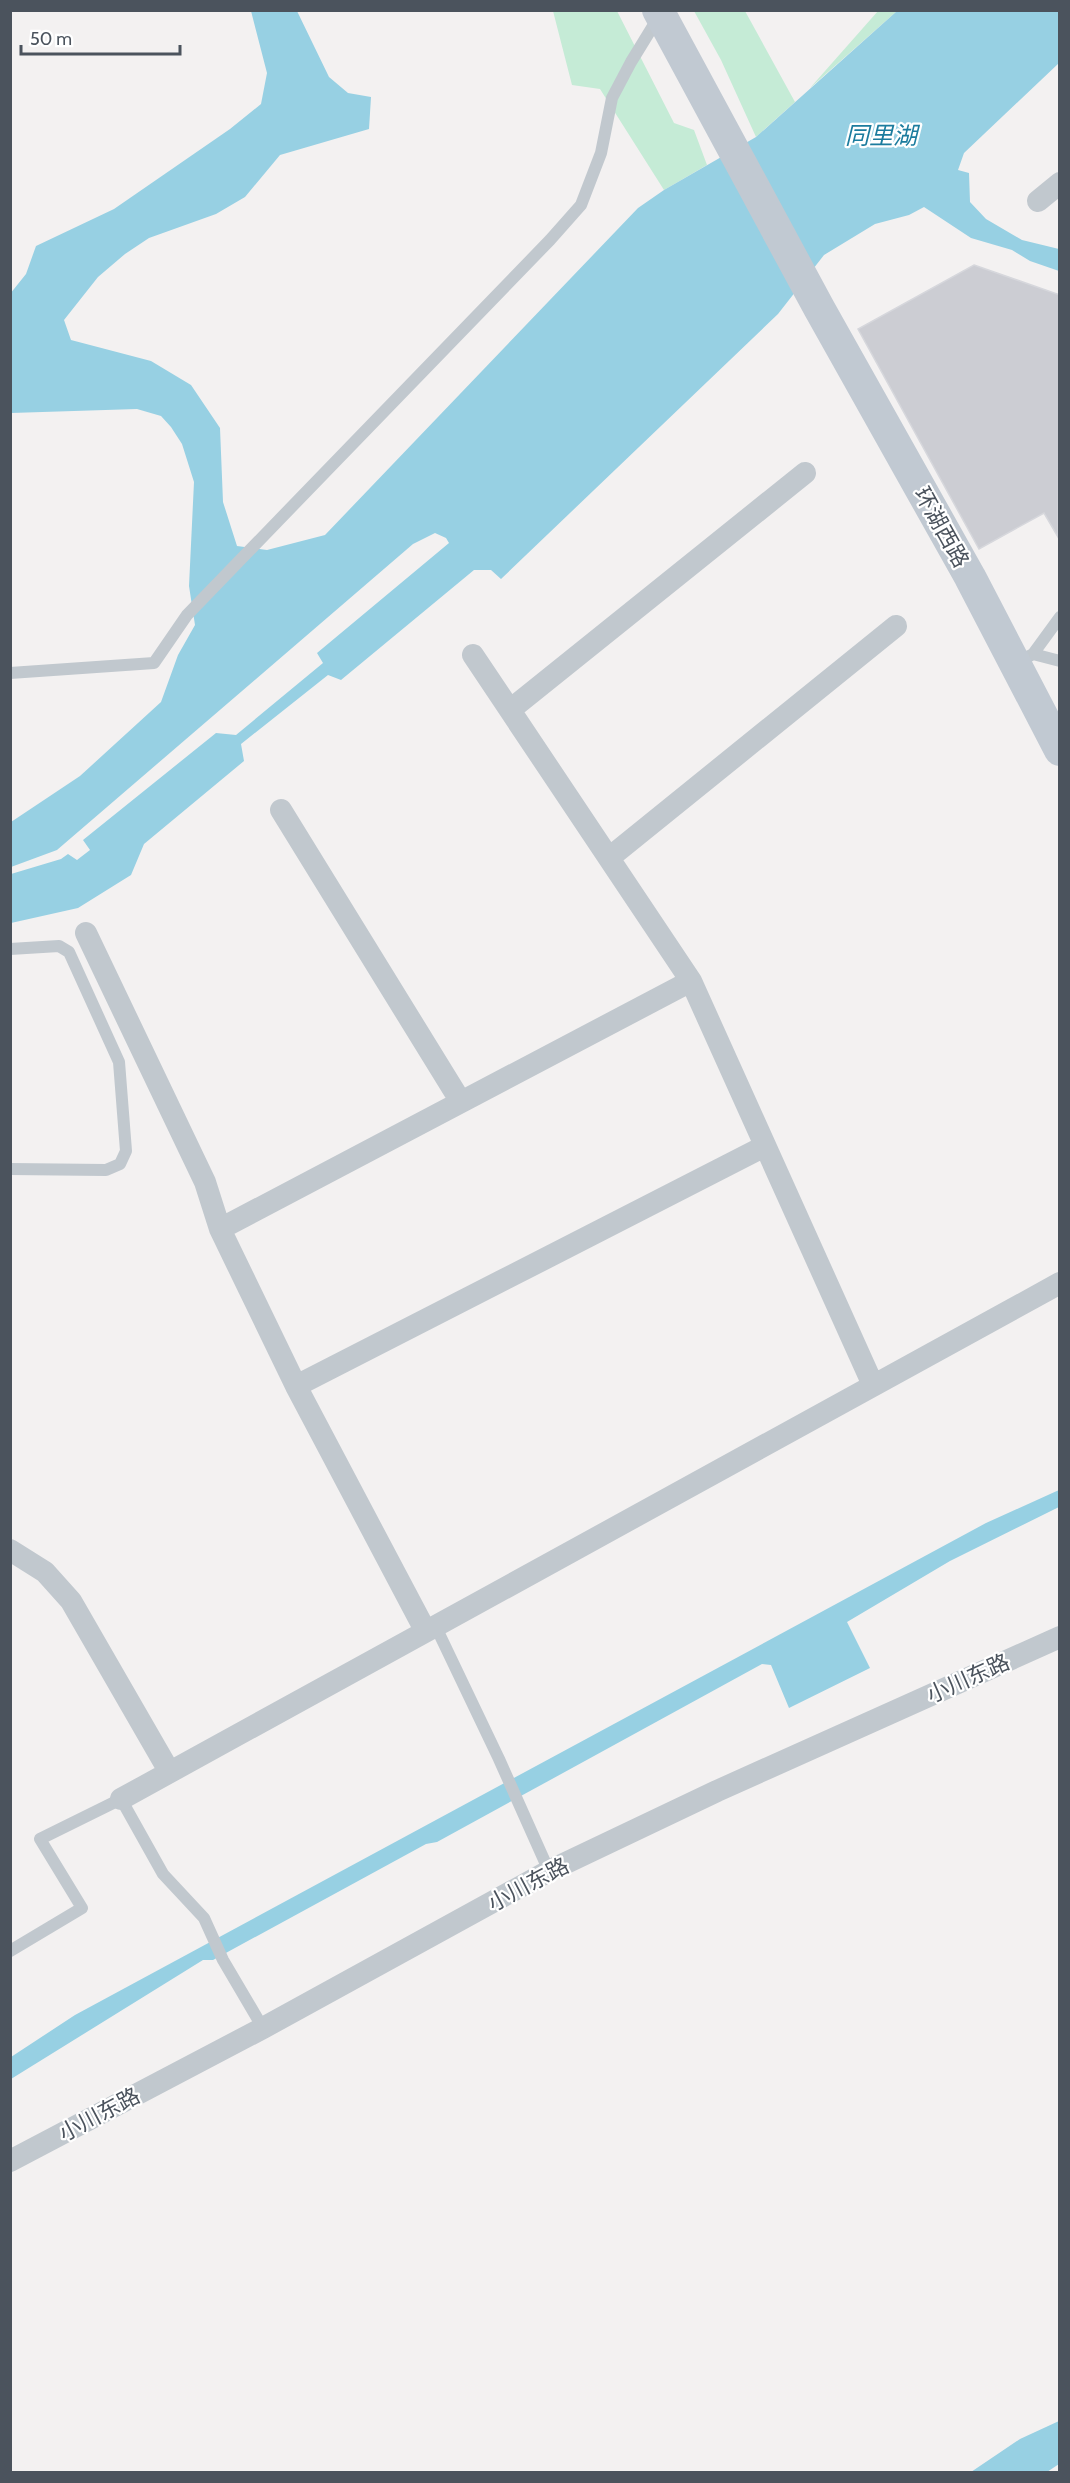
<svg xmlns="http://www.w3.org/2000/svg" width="1070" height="2483" font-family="Cabin,'Noto Sans SC',sans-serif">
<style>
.green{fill:#c5ebd6}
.water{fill:#97d0e3}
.building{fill:#cccdd3;stroke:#d6d7dc;stroke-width:1.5}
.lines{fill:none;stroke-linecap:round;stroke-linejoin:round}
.lane{stroke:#c1c8ce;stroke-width:12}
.street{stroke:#c1c8ce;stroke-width:22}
.secondary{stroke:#c1c9d2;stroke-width:32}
.labels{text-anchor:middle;stroke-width:4.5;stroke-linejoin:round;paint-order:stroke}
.street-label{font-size:22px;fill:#4b535d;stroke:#fff}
.water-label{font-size:24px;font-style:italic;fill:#1c7c9e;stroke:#fff}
</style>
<rect width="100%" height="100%" fill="#f3f1f1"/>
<path class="green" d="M553,11H617L674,123L694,130L707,165L664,190L600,89L572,85Z
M694,11H745L795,102L756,137L721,60Z
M878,11H897L810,88Z"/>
<path class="water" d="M251,11H297L329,77L348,93L371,97L369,129L280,155L245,197L216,214L149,238L125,254L98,277L64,320L71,340L151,361L191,385L220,428L223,502L237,546L267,550L325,535L638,208L664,190L756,137L897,11H1059V63L964,153L958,170L969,173L970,202L986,219L1022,240L1059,249V271L1030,261L1012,250L971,238L924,207L909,215L875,224L824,255L778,314L501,579L491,570H474L341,680L328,675L241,744L244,761L144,844L131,875L78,908L11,923V874L61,859L68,854L77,860L90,850L83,840L216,733L236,735L323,663L317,653L449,543L446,538L435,533L413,544L57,850L11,867V822L80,776L161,702L178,655L195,625L189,586L194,482L182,444L171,427L161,416L137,409L11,413L10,294L26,274L36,246L114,209L230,129L261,104L267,73Z
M1059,1490V1507L950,1561L847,1622L870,1668L789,1708L771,1665L762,1664L437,1842L426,1844L213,1960H203L11,2079V2057L75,2015L986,1523Z
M1059,2421V2464L1047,2472H971L1020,2439Z"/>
<path class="building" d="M974,265L1060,295L1058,537L1044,513L979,549L858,329Z"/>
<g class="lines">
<path class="lane" d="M1033,654L1060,661
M1015,664L1033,654L1060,617
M10,673L154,663L187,615L550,240L581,205L601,153L612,98L631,62L658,18
M10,949L59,946L69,952L119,1062L126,1151L120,1164L106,1170L10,1169
M435,1625L499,1759L549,1871
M10,1951L82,1908L40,1839L121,1799L163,1874L204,1918L223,1960L263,2028"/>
<path class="street" d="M1038,201L1060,183
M473,655L691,981L873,1385
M510,710L805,473
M281,810L461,1102
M609,858L896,626
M86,933L205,1182L220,1229L296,1386L425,1630
M220,1229L691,981
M296,1386L765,1146
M10,1550L45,1572L71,1601L169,1771
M121,1799L1060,1283
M10,2161L263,2028L549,1871L717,1791L1060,1637"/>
<path class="secondary" d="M658,10L819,308L970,577L1060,750"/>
</g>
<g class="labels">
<g class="street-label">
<text transform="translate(942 527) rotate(61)" y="8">环湖西路</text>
<text transform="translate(968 1678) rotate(-24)" y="8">小川东路</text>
<text transform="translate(528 1884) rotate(-28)" y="8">小川东路</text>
<text transform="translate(99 2114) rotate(-28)" y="8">小川东路</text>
</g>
<g class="water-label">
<text x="881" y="144">同里湖</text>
</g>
</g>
<rect width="1070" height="2483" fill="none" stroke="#4b535d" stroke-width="24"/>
<path d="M21 45v9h159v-9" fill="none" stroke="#4b535d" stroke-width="3"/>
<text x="30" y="45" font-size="18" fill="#4b535d" stroke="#ffffff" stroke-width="4.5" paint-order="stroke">50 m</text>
</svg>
